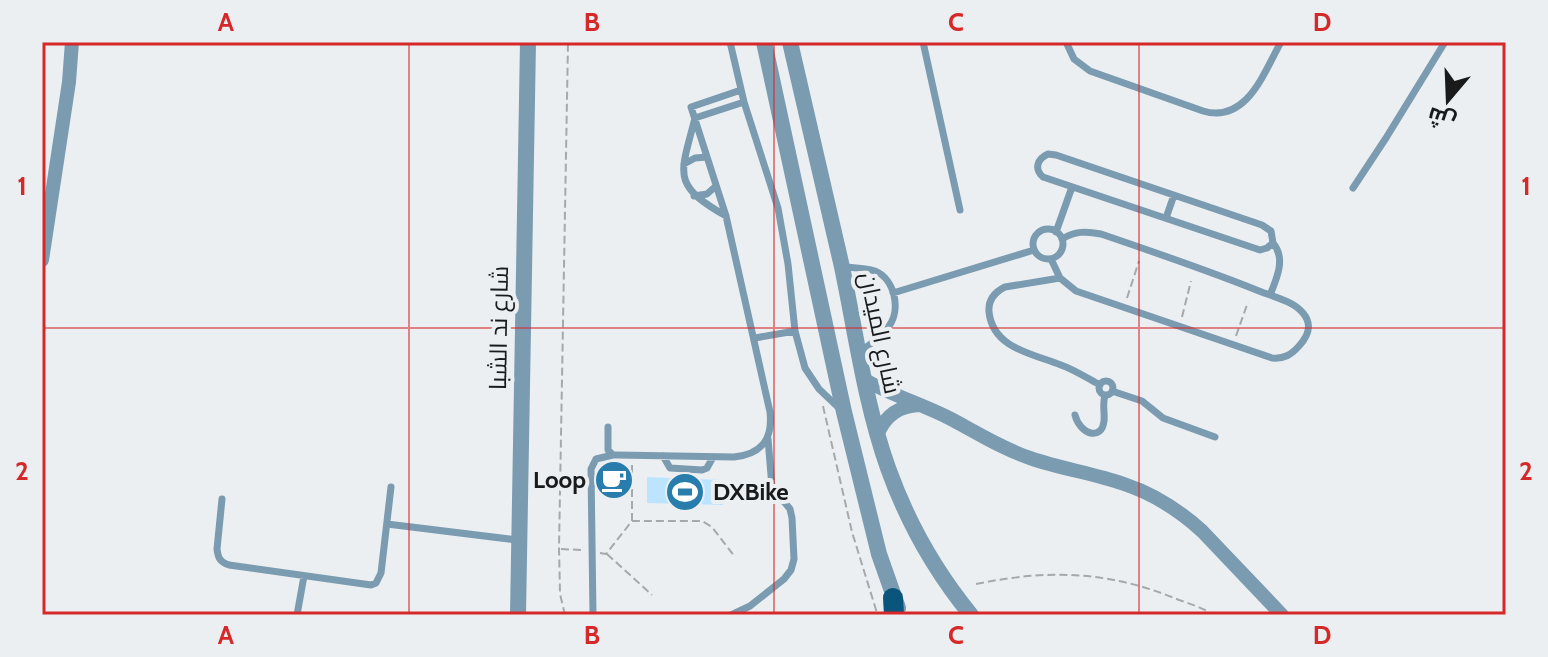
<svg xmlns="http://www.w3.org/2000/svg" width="1548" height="657" font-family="Cabin,Cairo,sans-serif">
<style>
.green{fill:#bce4ff}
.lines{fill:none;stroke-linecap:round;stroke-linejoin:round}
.path{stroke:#a6a9ab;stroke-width:2;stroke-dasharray:8 4;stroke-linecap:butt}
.service{stroke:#7b9bb1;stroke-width:7}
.minor{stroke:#7b9bb1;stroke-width:14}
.tertiary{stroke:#7b9bb1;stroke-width:16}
.primary{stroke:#0a557b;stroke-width:20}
.grid{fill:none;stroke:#d62828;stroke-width:2;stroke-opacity:0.55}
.labels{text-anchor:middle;stroke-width:8;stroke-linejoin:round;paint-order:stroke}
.street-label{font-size:24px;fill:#191a1b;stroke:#ebeff2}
.poi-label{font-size:24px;font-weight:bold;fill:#191a1b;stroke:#ebeff2;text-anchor:end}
.neatline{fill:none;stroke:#d62828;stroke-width:3}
.grid-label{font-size:26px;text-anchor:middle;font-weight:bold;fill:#d62828}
</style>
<rect width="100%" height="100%" fill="#ebeff2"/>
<path class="green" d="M647,477L722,480L723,505L647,503Z"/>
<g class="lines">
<path class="path" d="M1127,298L1139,261
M1182,317L1191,281
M1236,336L1248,302
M823,406L852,532L877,613
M632,465V521
M561,549L582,550
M600,553L606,554L632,521H702L712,527L735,557
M607,554L652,595
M976,584C1048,569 1111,571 1179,600C1191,604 1203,608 1214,615
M565,615L560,594L559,548L568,42"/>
<path class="service" d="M730,42L744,102L778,208L788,264L795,331L805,368L819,389L840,409
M923,42L960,210
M1066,42L1074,59L1090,71L1203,111C1247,124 1264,72 1281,42
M1048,154L1056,155L1262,225L1271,231L1273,243L1267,248L1260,250L1043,177C1034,169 1037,159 1048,154Z
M684,164L695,158L707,157
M1353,188L1386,138L1445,42
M694,196L707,194L716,186
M726,216C670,184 681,174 695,118L744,102
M1166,218L1174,195
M1033 244a15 15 0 1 1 30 0a15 15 0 1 1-30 0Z
M1056,232L1072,187
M1051,259L1060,278L1076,291L1272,358C1284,359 1291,355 1299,346C1308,336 1313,325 1303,313C1293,301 1274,297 1259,291C1207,270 1154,252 1101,234C1086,231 1075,231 1062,239
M843,267C854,268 865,268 875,271C895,279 901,310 889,326C882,337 870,344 860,352
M1060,278L1005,287C995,292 988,300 989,312C993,349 1034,354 1061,365C1075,370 1087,378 1100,385
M893,293L1034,250
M1270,295C1277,278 1286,258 1273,243
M755,338L795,331
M1099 388a7 7 0 1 1 14 0a7 7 0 1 1-14 0Z
M1112,391L1142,401L1163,418L1215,437
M1075,415C1080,435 1102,441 1104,421C1105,411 1102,406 1105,395
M608,427V450L613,455H617L734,457C761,454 773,440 770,412L726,216L691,107L741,90
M663,456L670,468L702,470L707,468L713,457
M222,499L217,549C218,558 220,562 229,565L371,585L376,583L381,573L391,487
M387,524L517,540
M297,615L304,576
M593,615L591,469L596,459L613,455
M731,615L750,606L784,579L791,570L794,559L792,518L790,509L772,487L768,439"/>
<path class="minor" d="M42,260L69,82L72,42
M865,380C893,396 925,405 953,420C979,434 1003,449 1030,458C1061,469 1093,473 1124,484C1154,494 1179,510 1202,531L1282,615
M878,433C886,415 899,406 919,405"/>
<path class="tertiary" d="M764,42L844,412L879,554L898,608
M790,42C807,117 825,192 842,267C856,334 865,403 888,468C907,521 935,571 971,615
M518,615L528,42"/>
<path class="primary" d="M893,598L894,615"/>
</g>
<path class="grid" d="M409,42V615M774,42V615M1139,42V615M42,328H1506"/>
<defs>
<symbol id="cafe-disc" viewBox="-11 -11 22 22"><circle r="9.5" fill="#287dad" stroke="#ebeff2"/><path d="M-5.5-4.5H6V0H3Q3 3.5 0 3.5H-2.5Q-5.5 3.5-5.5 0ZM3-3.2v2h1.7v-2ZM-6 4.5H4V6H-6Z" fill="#fff"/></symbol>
<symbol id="stadium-disc" viewBox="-11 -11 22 22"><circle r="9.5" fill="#287dad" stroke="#ebeff2"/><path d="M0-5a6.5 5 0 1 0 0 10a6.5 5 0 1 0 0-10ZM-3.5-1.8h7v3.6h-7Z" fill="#fff"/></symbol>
</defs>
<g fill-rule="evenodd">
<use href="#cafe-disc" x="592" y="458" width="44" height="44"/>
<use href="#stadium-disc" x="663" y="470" width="44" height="44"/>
</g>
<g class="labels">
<g class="street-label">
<text transform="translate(499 328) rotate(-89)" y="8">شارع ند الشبا</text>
<text transform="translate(880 333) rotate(78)" y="8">شارع الميدان</text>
</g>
<g class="poi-label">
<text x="586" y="488">Loop</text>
<text x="713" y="500" text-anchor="start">DXBike</text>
</g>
</g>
<rect width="1548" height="657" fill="none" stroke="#ebeff2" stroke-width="88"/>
<g transform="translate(1448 100) rotate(199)" stroke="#ebeff2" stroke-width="6" paint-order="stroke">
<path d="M0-6L14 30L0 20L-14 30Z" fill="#191a1b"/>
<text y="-12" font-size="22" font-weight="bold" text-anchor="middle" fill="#191a1b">ش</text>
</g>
<rect x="44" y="44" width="1460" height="569" class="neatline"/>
<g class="grid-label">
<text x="226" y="31">A</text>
<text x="592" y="31">B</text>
<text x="956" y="31">C</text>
<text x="1322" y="31">D</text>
<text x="22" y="195">1</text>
<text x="1526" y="195">1</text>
<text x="22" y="480">2</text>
<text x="1526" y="480">2</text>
<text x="226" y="644">A</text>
<text x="592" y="644">B</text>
<text x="956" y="644">C</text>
<text x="1322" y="644">D</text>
</g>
</svg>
